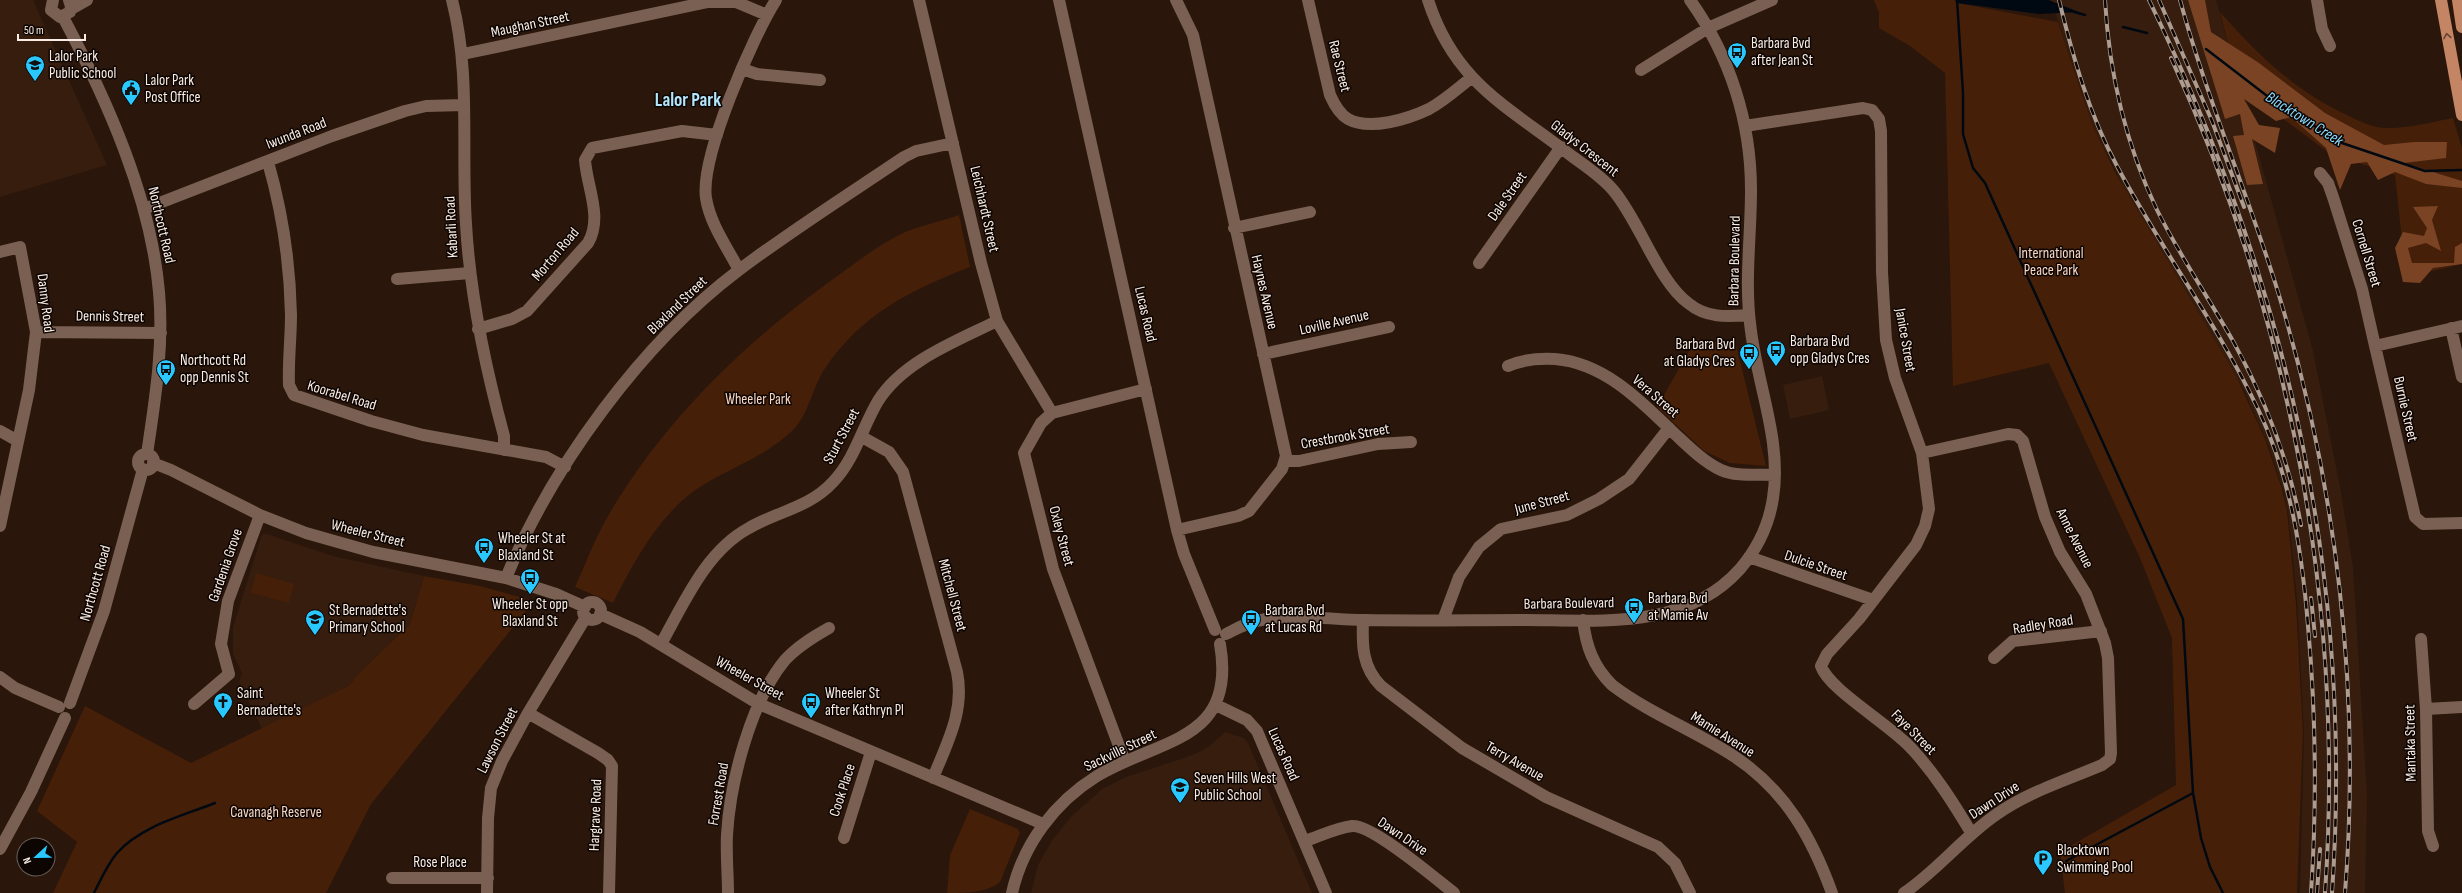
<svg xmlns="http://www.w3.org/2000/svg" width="2462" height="893" font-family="'Sofia Sans Condensed',sans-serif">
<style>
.built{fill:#361d0e}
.green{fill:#461f08}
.forest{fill:#794324}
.water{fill:#000911}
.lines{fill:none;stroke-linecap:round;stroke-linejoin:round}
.stream{stroke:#000911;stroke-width:2.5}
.minor{stroke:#796053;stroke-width:12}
.major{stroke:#c38564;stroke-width:12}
.rail-casing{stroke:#ac9c92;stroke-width:4}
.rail{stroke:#0c0502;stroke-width:2.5;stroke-dasharray:8;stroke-linecap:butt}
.oneway{stroke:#684533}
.labels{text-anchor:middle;stroke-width:3;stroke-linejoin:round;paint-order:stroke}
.street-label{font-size:15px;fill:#fbede5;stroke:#0c0502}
.poi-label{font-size:15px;fill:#fbede5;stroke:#0c0502;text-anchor:start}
.park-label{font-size:15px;fill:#f9d6c4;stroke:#0c0502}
.water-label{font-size:16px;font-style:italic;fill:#88d9fd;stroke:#0c0502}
.district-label{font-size:19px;font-weight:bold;fill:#b3e5fc;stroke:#0c0502}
</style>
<rect width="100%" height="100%" fill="#2a160b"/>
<path class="built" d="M0,0H33L107,165L0,197Z
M2051,0H2216L2313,351L2341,492L2353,568L2367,795L2365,893H2300L2304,735L2297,599L2288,512L2284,493L2269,447L2244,390L2130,199L2092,124Z
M1822,376L1829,410L1790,419L1783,385Z
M262,534H267L333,556L424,576L410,624L355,677L350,685L262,729L239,682L242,673L233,654V627Z
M1225,732L1244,738L1248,743L1312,893H1031L1038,865L1053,839L1071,817L1102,789L1126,777L1193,755L1208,747Z"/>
<path class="green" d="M1874,0H1957V3L2058,22L2092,124L2115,172L2236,376L2265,439L2281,486L2287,511L2296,604L2303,733L2297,893H2065L2060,852L2176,785L2172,638L2140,558L2049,363L1953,386L1945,73L1910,46L1879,28V13Z
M2220,12C2259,56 2295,91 2349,116C2361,122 2376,129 2389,128C2410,128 2432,122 2453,118L2462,148V264L2406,277L2395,175L2329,153L2239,86Z
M959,215L970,267C911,290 861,314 824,370C812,388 809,415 792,431C764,458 726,469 694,491C658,517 632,565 613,603L575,587C586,563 595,538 608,516C662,424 737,350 821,288C846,270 872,249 899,235C917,226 940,222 959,215Z
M1696,339L1736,345L1766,466L1730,463L1704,451L1657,407Z
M256,573L294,584L289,603L251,593Z
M424,576L480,586L534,601L371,804L326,893H53L77,842L37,811L85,706L191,763L350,685L355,677L410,624Z
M970,809L1018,829L1020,833L1000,882C987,893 964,893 947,893L950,855Z"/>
<path class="forest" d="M2188,0H2205L2211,32L2259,63L2325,113L2384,145L2414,142H2447L2446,158L2404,163L2462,181V188L2426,184L2395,172L2378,180L2367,162L2351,164L2340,190L2326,148L2291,117L2276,121L2244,99L2259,125L2280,128L2275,153L2252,139L2263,184L2247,185L2233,136L2244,135L2240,114L2225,119Z
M2438,206L2432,220L2441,251L2426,243L2408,248L2412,263H2454L2455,247L2462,243V264L2433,268L2420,283L2403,282L2395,248L2403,232L2424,236L2427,228L2413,207Z"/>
<path class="water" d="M1955,0H2048L2079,12L2039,14L1957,3Z"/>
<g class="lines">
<path class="stream" d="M1957,0L1963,93V134L1973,168L1985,183L2183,619L2193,793L2201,838L2210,867L2223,893
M2071,11L2085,15
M2123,27L2147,33
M2206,49L2275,102L2342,143L2425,171L2462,170
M2066,861L2193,793
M94,893C101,879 107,865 117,853C141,826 182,816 215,803"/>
<path class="minor" d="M53,0L51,10L60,17L70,12L71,6L69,0
M452,0C471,73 461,149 466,224C470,296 485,366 504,436V450
M919,0L981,263L997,321L1052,413
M1059,0L1177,530L1184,554L1215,630
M1176,0L1193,35L1286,456L1282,469L1249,511L1238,516L1177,530
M1308,0L1330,95C1334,104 1339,114 1348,119C1370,131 1408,119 1429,109C1444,101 1457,89 1471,78
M1428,0C1455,84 1509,107 1573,157C1587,167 1602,177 1613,190C1639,220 1658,281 1688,303C1706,318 1727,317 1748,315
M2317,0L2322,29L2330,46
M71,9L87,0
M63,17C107,100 151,198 159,292C164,346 155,400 147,454
M463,54L708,2H736L767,15
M742,69L757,74L820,80
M1641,70L1708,28L1772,0
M1745,126L1863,108L1872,110L1879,119L1881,131L1882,272L1886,340L1895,378L1922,453L1929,509L1925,526L1916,545L1859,619L1827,654L1821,666C1829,690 1891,725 1912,749C1936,775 1954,804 1972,834
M268,162C282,211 290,263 291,315C291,338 288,362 289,385L294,395L371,421L423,435L546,457L565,467
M2320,173L2328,183L2333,197L2362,289L2375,346
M144,209L332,136L405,111L426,106L464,105
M1234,228L1310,212
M0,252L20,247L36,332L29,390L0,526
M1479,263L1561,147
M739,270C727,247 710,224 706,198C700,157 753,36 776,0
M397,279L470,273
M2462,326L2375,346L2415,517L2423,524L2462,523
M2451,328L2462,377
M478,329L512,319L527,311L588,243C603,217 587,188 585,160L592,148L682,131L717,135
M36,332L161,333
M1263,354L1389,327
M1508,366C1524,359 1538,358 1555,359C1605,363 1642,402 1676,435C1690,448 1704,462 1721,470C1736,477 1759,474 1775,475
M0,431L18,441
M862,437L889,452L903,472L957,672C965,711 947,743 933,778
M138 462a8 8 0 1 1 16 0a8 8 0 1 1-16 0Z
M1285,461H1299L1378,444L1411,442
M153,463L171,470L260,515L306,533L373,552L506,578L556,594L585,607
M1749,557L1873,600
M506,578C552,466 642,343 739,270C792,230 849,194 904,157L916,151L953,143
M583 611a9 9 0 1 1 18 0a9 9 0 1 1-18 0Z
M600,614L640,632L759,704L1043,824
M1363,620C1362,645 1362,667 1381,686L1462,748L1546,797L1658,847L1675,863L1690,893
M1443,620L1459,577L1479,547L1501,529L1567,515L1599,499L1629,479L1669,428
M1583,620C1586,646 1593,666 1612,685C1650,714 1696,731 1735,757C1786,791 1812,838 1832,893
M1226,634C1236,629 1246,623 1257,621C1291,612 1329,620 1364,620C1417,621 1470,620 1522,620C1598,620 1685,631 1740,569C1757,549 1769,525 1773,498C1782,442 1758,387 1751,331C1744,282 1751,239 1751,190C1751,122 1730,56 1690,0
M2421,639L2426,709L2428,831L2433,846
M661,644C684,603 706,551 749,528C778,511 809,508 833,482C855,459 862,428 878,401C903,361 957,341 997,321
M1994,658L2013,641L2101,631
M0,677L15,688L59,707
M70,703L104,611L143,469
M194,704L229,674L221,644L228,601L260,515
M1216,705L1247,720L1257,731L1326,893
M2426,709L2462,707
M528,713L598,753L608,760L612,766L609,893
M1125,762L1053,569L1024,453L1041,423L1052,413L1146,389
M844,838L871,752
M1305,841C1320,836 1336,828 1352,826C1372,824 1436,879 1454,893
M0,849L31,792L65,718
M392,878H488
M487,893L488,818L491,788L502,761L528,713L586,617
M728,893C728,874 726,854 727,835C730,782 751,701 785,660C798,646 813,637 829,628
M1012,893C1023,844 1055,802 1097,776C1160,738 1237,742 1220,644
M1904,893C1938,870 1963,837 1997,814C2028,792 2067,780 2102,765L2110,759L2111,753L2108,658L2105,643L2086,594L2060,552L2045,517L2023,441L2017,435L2008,434L1922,453"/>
<path class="major" d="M2441,0L2462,115
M2458,0L2462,27"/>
<defs>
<path id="rail" d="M2059,0C2073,57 2089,114 2117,166C2161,249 2218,325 2258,409C2291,478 2302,552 2308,626C2316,715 2317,804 2311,893
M2105,0C2109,72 2126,145 2157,210C2180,256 2208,297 2233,341C2265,399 2289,460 2301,525
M2149,0C2287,282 2354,579 2332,893
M2159,0L2212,121L2244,207
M2180,0C2207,99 2248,194 2278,292C2337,485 2361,692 2345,893
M2171,58C2290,316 2345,609 2325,893
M2311,598L2315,636
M2317,893L2320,849"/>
</defs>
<use href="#rail" class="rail-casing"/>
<use href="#rail" class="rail"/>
</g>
<defs><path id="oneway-chevron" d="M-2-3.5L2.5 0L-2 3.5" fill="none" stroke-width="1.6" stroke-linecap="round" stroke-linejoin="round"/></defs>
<use class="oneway" href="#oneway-chevron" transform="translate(2447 36) rotate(-100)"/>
<defs>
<symbol id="bus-pin" viewBox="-11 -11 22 30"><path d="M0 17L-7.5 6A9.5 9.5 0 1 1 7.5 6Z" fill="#29c8ff" stroke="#0c0502"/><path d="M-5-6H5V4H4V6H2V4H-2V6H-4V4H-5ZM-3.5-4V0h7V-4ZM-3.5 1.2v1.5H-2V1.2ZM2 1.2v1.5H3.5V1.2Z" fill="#111"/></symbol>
<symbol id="school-pin" viewBox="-11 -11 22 30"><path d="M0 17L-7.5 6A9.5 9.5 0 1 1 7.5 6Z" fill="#29c8ff" stroke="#0c0502"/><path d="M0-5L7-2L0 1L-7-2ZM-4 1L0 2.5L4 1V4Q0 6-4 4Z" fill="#111"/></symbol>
<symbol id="civic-pin" viewBox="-11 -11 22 30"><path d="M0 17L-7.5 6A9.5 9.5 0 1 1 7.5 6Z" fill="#29c8ff" stroke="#0c0502"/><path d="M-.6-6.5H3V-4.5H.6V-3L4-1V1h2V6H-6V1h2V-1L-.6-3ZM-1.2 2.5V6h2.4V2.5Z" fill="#111"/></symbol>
<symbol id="church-pin" viewBox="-11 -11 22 30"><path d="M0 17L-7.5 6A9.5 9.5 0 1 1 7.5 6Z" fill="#29c8ff" stroke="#0c0502"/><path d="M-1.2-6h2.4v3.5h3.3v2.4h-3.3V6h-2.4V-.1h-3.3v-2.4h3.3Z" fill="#111"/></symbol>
<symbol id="parking-pin" viewBox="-11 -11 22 30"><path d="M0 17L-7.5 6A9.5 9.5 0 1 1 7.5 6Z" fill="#29c8ff" stroke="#0c0502"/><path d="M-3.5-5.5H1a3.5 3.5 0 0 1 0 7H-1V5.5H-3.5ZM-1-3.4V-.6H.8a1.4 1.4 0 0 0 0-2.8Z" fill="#111"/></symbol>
</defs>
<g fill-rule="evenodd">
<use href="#bus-pin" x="1726" y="41" width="22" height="30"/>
<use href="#school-pin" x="24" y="54" width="22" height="30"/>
<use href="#civic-pin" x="120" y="78" width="22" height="30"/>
<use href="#bus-pin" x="1765" y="339" width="22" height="30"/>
<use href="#bus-pin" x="1738" y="342" width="22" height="30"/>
<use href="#bus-pin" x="155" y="358" width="22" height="30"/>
<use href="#bus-pin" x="473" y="536" width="22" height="30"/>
<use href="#bus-pin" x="519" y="567" width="22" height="30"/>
<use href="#bus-pin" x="1623" y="596" width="22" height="30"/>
<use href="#school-pin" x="304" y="608" width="22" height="30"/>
<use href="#bus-pin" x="1240" y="608" width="22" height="30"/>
<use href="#church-pin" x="212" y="691" width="22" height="30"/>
<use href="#bus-pin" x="800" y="691" width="22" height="30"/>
<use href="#school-pin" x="1169" y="776" width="22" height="30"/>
<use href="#parking-pin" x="2032" y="848" width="22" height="30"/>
</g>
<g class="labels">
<g class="street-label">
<text transform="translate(530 24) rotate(-12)" y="5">Maughan Street</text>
<text transform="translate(1340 66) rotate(76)" y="5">Rae Street</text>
<text transform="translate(296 133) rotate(-21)" y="5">Iwunda Road</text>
<text transform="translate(1585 148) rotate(38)" y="5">Gladys Crescent</text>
<text transform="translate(1507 196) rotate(-55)" y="5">Dale Street</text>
<text transform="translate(985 209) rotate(77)" y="5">Leichhardt Street</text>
<text transform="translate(162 225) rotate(77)" y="5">Northcott Road</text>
<text transform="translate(451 227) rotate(-93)" y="5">Kabarli Road</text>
<text transform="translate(2367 253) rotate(73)" y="5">Cornell Street</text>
<text transform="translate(555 254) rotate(-50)" y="5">Morton Road</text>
<text transform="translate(1734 261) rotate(-89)" y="5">Barbara Boulevard</text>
<text transform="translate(1265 292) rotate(77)" y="5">Haynes Avenue</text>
<text transform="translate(46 303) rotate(83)" y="5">Danny Road</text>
<text transform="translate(677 305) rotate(-44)" y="5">Blaxland Street</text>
<text transform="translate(1146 314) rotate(77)" y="5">Lucas Road</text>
<text transform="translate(110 316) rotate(1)" y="5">Dennis Street</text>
<text transform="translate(1334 322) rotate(-13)" y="5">Loville Avenue</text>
<text transform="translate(1906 340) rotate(80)" y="5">Janice Street</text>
<text transform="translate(342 395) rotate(17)" y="5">Koorabel Road</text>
<text transform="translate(1656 396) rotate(41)" y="5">Vera Street</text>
<text transform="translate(2406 409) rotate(77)" y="5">Burnie Street</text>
<text transform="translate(841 436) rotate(-62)" y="5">Sturt Street</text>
<text transform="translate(1345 436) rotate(-10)" y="5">Crestbrook Street</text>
<text transform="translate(1542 502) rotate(-15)" y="5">June Street</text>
<text transform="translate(368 533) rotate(14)" y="5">Wheeler Street</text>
<text transform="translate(1062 536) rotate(75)" y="5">Oxley Street</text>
<text transform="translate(2075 538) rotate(63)" y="5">Anne Avenue</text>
<text transform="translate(225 565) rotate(-71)" y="5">Gardenia Grove</text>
<text transform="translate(1816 565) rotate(19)" y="5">Dulcie Street</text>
<text transform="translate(95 583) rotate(-74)" y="5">Northcott Road</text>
<text transform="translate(953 595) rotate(75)" y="5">Mitchell Street</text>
<text transform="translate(1569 603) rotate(-1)" y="5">Barbara Boulevard</text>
<text transform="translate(2043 624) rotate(-9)" y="5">Radley Road</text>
<text transform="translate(750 678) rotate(29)" y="5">Wheeler Street</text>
<text transform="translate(1914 732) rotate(45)" y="5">Faye Street</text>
<text transform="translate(1723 734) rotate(32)" y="5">Mamie Avenue</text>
<text transform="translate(497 740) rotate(-63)" y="5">Lawson Street</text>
<text transform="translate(2410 743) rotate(-91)" y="5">Mantaka Street</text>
<text transform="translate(1120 750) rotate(-26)" y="5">Sackville Street</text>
<text transform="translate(1284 754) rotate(66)" y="5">Lucas Road</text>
<text transform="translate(1515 761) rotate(30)" y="5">Terry Avenue</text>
<text transform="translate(842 790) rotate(-72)" y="5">Cook Place</text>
<text transform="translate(718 794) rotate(-80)" y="5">Forrest Road</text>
<text transform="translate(1994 800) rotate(-33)" y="5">Dawn Drive</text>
<text transform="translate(595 815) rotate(-88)" y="5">Hargrave Road</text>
<text transform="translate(1403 836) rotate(34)" y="5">Dawn Drive</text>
<text x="440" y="867">Rose Place</text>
</g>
<g class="poi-label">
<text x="1751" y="48">Barbara Bvd<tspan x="1751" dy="17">after Jean St</tspan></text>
<text x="49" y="61">Lalor Park<tspan x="49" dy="17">Public School</tspan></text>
<text x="145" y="85">Lalor Park<tspan x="145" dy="17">Post Office</tspan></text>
<text x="1790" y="346">Barbara Bvd<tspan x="1790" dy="17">opp Gladys Cres</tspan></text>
<text x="1735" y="349" text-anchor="end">Barbara Bvd<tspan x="1735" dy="17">at Gladys Cres</tspan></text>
<text x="180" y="365">Northcott Rd<tspan x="180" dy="17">opp Dennis St</tspan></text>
<text x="498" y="543">Wheeler St at<tspan x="498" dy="17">Blaxland St</tspan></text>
<text x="1648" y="603">Barbara Bvd<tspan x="1648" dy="17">at Mamie Av</tspan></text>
<text x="530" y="609" text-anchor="middle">Wheeler St opp<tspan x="530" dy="17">Blaxland St</tspan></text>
<text x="329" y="615">St Bernadette's<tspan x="329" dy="17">Primary School</tspan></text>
<text x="1265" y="615">Barbara Bvd<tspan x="1265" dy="17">at Lucas Rd</tspan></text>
<text x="237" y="698">Saint<tspan x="237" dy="17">Bernadette's</tspan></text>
<text x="825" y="698">Wheeler St<tspan x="825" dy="17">after Kathryn Pl</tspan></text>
<text x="1194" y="783">Seven Hills West<tspan x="1194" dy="17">Public School</tspan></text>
<text x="2057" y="855">Blacktown<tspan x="2057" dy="17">Swimming Pool</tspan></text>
</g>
<g class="park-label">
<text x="2051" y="258">International<tspan x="2051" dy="17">Peace Park</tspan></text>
<text x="758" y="404">Wheeler Park</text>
<text x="276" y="817">Cavanagh Reserve</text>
</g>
<g class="water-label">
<text transform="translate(2305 118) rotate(32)" y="6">Blacktown Creek</text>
</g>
<g class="district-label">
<text x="688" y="106">Lalor Park</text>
</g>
</g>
<g transform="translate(36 857) rotate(248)"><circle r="19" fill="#0c0502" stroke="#6c625d"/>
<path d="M0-3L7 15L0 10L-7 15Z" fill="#29c8ff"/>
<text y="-6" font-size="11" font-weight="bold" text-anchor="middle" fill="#fbede5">N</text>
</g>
<path d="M18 34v6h67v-6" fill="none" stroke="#fbede5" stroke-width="2"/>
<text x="24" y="34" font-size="12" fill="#fbede5" stroke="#0c0502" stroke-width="3" paint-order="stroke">50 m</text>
</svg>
